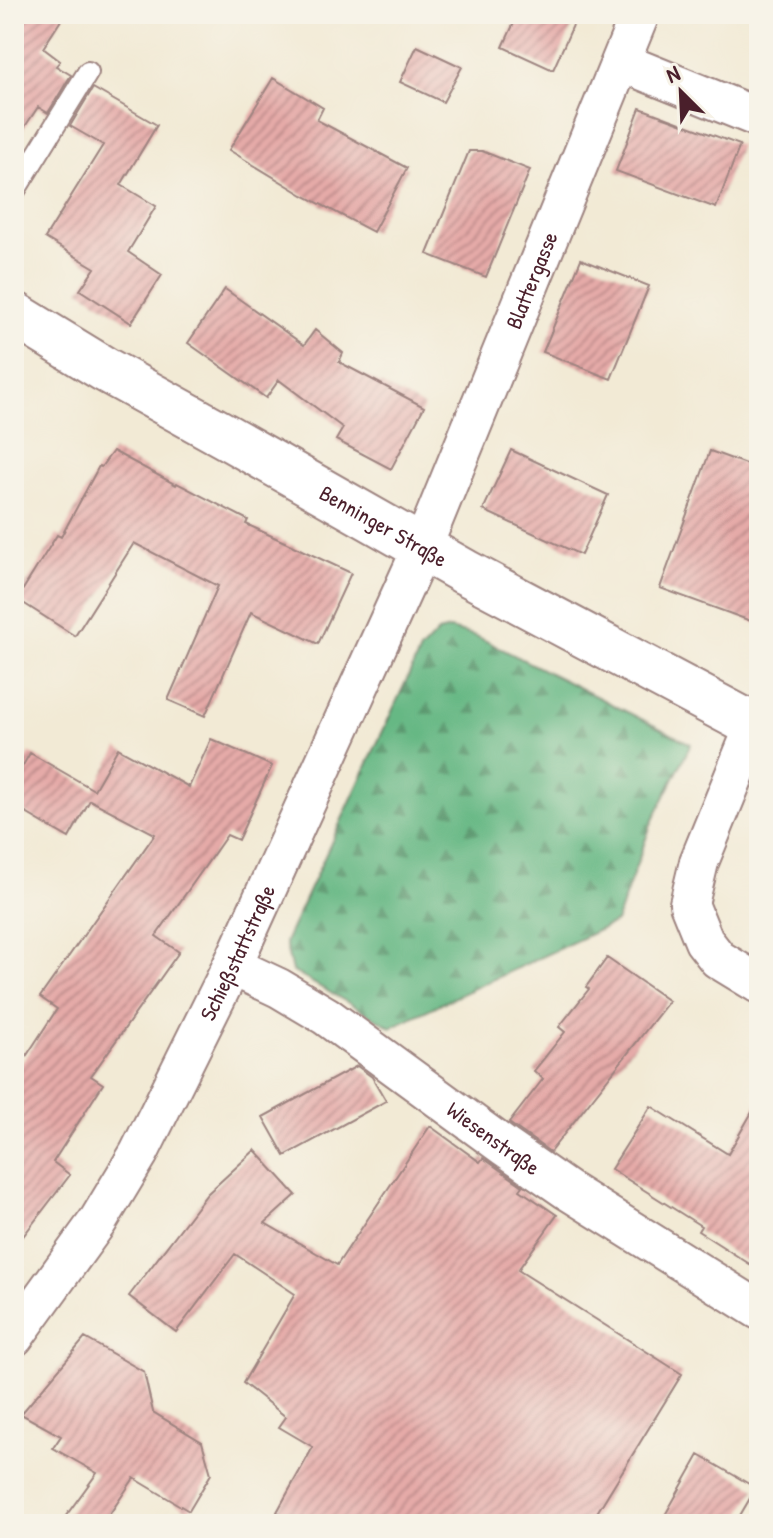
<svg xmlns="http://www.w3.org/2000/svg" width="773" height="1538" font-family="'Patrick Hand',sans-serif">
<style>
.forest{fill:url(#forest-firs);stroke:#586c58;stroke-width:2}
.building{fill:url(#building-hatch)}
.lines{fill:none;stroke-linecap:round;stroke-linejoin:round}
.lane-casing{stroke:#9e8480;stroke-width:24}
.street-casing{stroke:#9e8480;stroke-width:42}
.secondary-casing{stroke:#9e8480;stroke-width:48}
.lane{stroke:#fff;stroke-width:20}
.street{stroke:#fff;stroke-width:38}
.secondary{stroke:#fff;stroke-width:44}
.labels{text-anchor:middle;stroke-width:7;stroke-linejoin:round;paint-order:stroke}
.street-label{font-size:22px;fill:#4a1f2b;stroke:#f7f3e8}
</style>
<defs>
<pattern id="forest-firs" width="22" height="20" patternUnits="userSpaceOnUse" patternTransform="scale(2)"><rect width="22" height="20" fill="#66b884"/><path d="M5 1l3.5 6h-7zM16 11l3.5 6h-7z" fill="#56956c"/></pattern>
<pattern id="building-hatch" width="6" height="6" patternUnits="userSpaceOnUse" patternTransform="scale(2)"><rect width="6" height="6" fill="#e5aaa8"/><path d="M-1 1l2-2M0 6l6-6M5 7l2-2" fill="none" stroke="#bc8a89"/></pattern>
</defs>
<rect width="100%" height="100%" fill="#f7f3e8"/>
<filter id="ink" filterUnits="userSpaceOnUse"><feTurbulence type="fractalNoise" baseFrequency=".0125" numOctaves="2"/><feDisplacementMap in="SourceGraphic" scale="16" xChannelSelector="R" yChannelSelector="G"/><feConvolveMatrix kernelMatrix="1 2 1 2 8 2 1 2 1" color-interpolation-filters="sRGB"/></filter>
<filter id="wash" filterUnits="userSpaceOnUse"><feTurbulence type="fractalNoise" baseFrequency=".006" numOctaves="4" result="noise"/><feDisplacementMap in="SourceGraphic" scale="32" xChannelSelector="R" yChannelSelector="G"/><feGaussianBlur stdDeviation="1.8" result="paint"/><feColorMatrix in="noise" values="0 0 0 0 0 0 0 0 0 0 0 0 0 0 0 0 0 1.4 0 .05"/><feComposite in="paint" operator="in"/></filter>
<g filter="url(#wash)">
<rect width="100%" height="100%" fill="#f2ead5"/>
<path class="forest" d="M450,629L476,636L691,744L652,822L616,922L391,1027L292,971L285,942L420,651L438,632Z"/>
<g id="blocks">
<path class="building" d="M14,14H65L43,48L60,61L56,66L71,75L48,113L38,107L14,143Z
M518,14H578L553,70L503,47Z
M417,46L462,67L443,102L400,82Z
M273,78L323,108L317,120L407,168L373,232L303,195L229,150Z
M93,88L157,125L121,185L156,206L128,252L162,275L131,323L80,290L95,268L45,238L103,145L70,126Z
M640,108L740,145L716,208L616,171Z
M469,151H482L530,170L486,277L427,254Z
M581,259L649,286L611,379L543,352Z
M225,289L304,345L315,330L343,353L339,362L424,407L391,469L336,440L343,428L279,380L266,398L188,343Z
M511,450L608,495L581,555L483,510Z
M113,451L176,485L177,483L248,520L246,524L351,573L318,644L251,612L205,716L168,700L218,586L134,543L75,636L17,599L57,535L61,537L99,466L101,467Z
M710,451L759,469V624L660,588Z
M211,739L272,766L238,840L227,835L156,936L179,952L91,1076L103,1084L53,1162L70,1175L14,1248V1075L57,1009L40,997L155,834L90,800L69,838L14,806V781L30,753L94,790L118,748L189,787Z
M607,958L669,1001L550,1152L509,1123L543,1079L534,1071L565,1032L559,1027L589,989L586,987Z
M357,1066L372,1077L386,1101L285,1156L263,1117Z
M759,1100V1270L698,1231L701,1226L611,1169L651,1106L728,1154Z
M430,1126L480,1162L483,1158L523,1186L520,1190L557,1215L518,1270L682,1374L590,1524H297L277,1512L313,1447L279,1427L286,1417L243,1383L295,1294L235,1254L176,1332L129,1296L207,1194L255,1150L296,1195L265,1223L337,1265Z
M85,1338L144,1372L153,1412L202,1442L211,1474L189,1511L134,1478L103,1524H60L97,1473L53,1448L61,1436L21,1414Z
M699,1455L756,1488L735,1524H660Z"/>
</g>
</g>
<g filter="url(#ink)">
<use href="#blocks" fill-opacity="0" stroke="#9e8480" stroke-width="2"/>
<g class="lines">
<defs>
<path id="lane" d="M14,192L88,72"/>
<g id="street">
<path d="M621,62L759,118"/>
<path d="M754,727L699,862L689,904L704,941L718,959L759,984"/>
<path id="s1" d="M232,966L279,988L326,1016L505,1147L567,1190L759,1310"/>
<path id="s2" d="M14,1337L98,1221L139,1153L232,966L422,548L640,14"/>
</g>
<g id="secondary">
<path id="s3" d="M14,314L104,369L227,437L465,572L759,728"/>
</g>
</defs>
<use href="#lane" class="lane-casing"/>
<use href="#street" class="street-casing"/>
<use href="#secondary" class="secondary-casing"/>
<use href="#lane" class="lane"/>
<use href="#street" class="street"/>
<use href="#secondary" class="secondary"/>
</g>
</g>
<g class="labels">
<g class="street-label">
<text dy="8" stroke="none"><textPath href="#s2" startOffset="1180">Blattergasse</textPath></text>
<text dy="8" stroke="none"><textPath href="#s3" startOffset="426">Benninger Straße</textPath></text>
<text dy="8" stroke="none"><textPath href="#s2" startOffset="446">Schießstattstraße</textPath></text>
<text dy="8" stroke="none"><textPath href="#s1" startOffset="314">Wiesenstraße</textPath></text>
</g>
</g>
<rect width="773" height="1538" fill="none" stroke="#f7f3e8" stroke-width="48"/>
<g transform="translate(681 92) rotate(336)" stroke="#f7f3e8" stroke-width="6" paint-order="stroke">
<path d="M0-6L14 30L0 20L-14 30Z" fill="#4a1f2b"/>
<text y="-12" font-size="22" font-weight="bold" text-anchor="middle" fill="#4a1f2b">N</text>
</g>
</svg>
